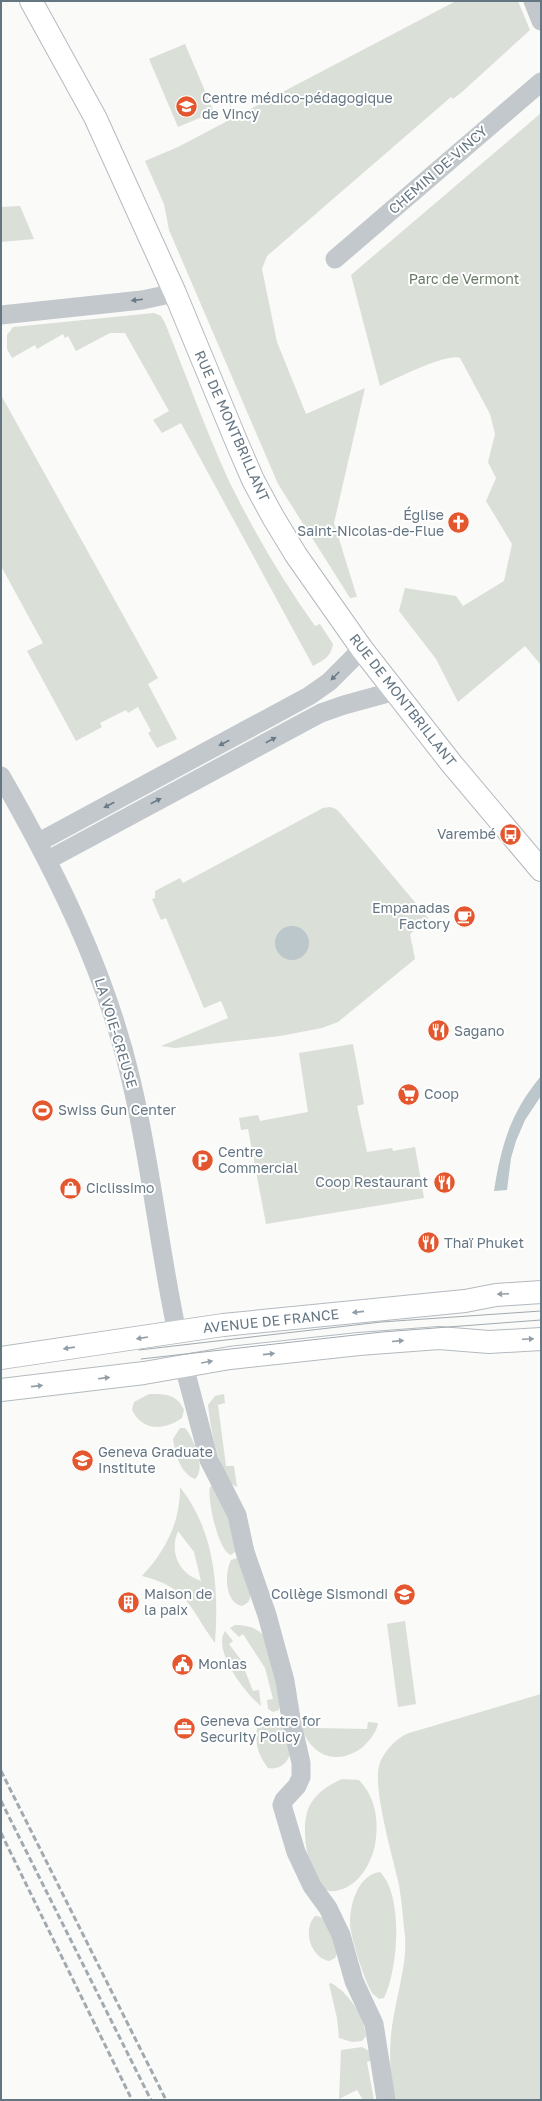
<svg xmlns="http://www.w3.org/2000/svg" width="542" height="2101" font-family="'Golos Text',sans-serif">
<style>
.green{fill:#dadfd7;fill-rule:evenodd}
.water{fill:#bbc7cb}
.lines{fill:none;stroke-linecap:round;stroke-linejoin:round}
.secondary-casing{stroke:#b3babf;stroke-width:24}
.street{stroke:#c3c8cc;stroke-width:19}
.secondary{stroke:#fff;stroke-width:22}
.tram{stroke:#a2aab0;stroke-width:1}
.rail{stroke:#a2aab0;stroke-width:3;stroke-dasharray:6 3;stroke-linecap:butt}
.oneway{fill:#6a7a87}
.oneway2{fill:#939fa8}
.labels{text-anchor:middle;stroke-width:4;stroke-linejoin:round;paint-order:stroke}
.poi-label{font-size:14px;fill:#657683;stroke:#fff;text-anchor:start}
.street-label{font-size:14px;fill:#657683;stroke:#fff}
.park-label{font-size:14px;fill:#687a64;stroke:#fff}
</style>
<rect width="100%" height="100%" fill="#fafaf8"/>
<path class="green" d="M456,1H518L530,30L462,92L453,99L451,97L267,256L262,269L277,342L306,414L365,388L334,523L357,597L350,598L278,484L169,230L164,204L145,161L178,147Z
M185,44L214,112L178,127L149,59Z
M541,113V665L525,646L458,702L436,659L399,611L405,588L456,596L463,606L504,581L512,544L486,501L496,478L488,462L495,434L490,414L460,358C447,353 395,379 380,386L351,275Z
M20,206L34,239L1,242V207Z
M154,313L161,316L165,323C186,375 205,428 228,479C253,530 282,580 315,626L320,624L333,644C331,657 324,660 313,666L181,423L162,433L153,420L169,411L125,333H110L76,351L68,336L65,338L63,334L37,349L35,345L12,358L7,349V335L13,327Z
M1,395L158,678L148,684L177,739L157,748L148,733L151,731L138,707L128,713L126,710L100,723L102,727L76,741L27,651L43,643L1,566Z
M330,807L336,809L341,814L429,919L410,934L415,959L338,1022L322,1028L280,1036L175,1048L161,1046L228,1018L221,1001L204,1008L166,918L161,920L152,899L155,898V891L180,878L183,883L323,808Z
M353,1044L364,1104L357,1106L367,1152L392,1148L393,1151L415,1147L424,1198L266,1224L248,1129L241,1130L239,1118L258,1115L260,1121L308,1112L299,1053Z
M149,1394C165,1394 177,1394 184,1410L182,1418C164,1431 142,1431 132,1410L134,1402Z
M224,1394L225,1403L218,1405L226,1466H234L237,1487L229,1483C217,1456 211,1435 208,1405L215,1396Z
M180,1428H185C193,1437 207,1469 195,1479C180,1473 175,1453 173,1439Z
M213,1485L224,1499L236,1547L235,1552L231,1555C218,1551 207,1499 210,1487Z
M180,1487C215,1531 219,1588 215,1643C190,1609 188,1587 142,1576C166,1550 180,1523 180,1487ZM178,1531L194,1552L201,1581C179,1574 169,1552 178,1531Z
M237,1558C242,1563 251,1589 250,1597C250,1602 246,1604 242,1606C225,1603 224,1574 231,1560Z
M405,1621L416,1704L398,1707L387,1624Z
M235,1625C245,1625 256,1627 263,1635C273,1646 277,1689 280,1705L279,1710L273,1712L268,1709L267,1700L273,1699L265,1668L243,1634L239,1637L230,1628Z
M225,1631L233,1641L229,1644L241,1660L253,1691L259,1690L261,1706C246,1694 212,1651 225,1631Z
M541,1694V2100H393C390,2072 388,2043 394,2015C398,1990 407,1962 405,1937C403,1920 402,1902 399,1885C393,1858 373,1790 379,1766C383,1752 396,1738 409,1733Z
M300,1720H314V1728L367,1729L368,1722L378,1723C377,1731 370,1740 364,1746C336,1769 306,1754 300,1720Z
M267,1722C271,1722 276,1721 280,1723C300,1734 293,1773 268,1768C258,1755 255,1745 257,1728Z
M342,1779L359,1780C376,1798 379,1820 375,1845C371,1864 359,1885 339,1890C334,1892 328,1892 324,1888C307,1874 299,1825 310,1805C318,1791 329,1785 342,1779Z
M380,1872C404,1896 398,1970 384,1998L379,1999C377,1997 374,1995 372,1993C365,1982 350,1936 350,1923C350,1904 358,1875 380,1872Z
M315,1916C331,1916 334,1939 338,1951L335,1958L329,1961C311,1958 302,1930 315,1916Z
M331,1983C349,1993 364,2016 366,2036L362,2041L352,2042L339,2038L337,2018L329,1984Z
M362,2047L369,2051L373,2060L367,2062L374,2100H363L357,2090L339,2099L341,2050Z"/>
<path class="water" d="M275 943a17 17 0 1 1 34 0a17 17 0 1 1-34 0Z
M541,1076V1096L525,1120L516,1141L511,1158L507,1190L494,1191C501,1145 511,1112 541,1076Z"/>
<g class="lines">
<defs>
<path id="secondary" d="M31,1L95,117L175,293L237,443L253,480L273,517L296,555L362,649L451,763L541,870
M1,1358L223,1325L465,1301L496,1295L541,1292
M1,1390L144,1373L230,1358L359,1344L439,1338L489,1342L541,1339"/>
</defs>
<use href="#secondary" class="secondary-casing"/>
<path class="street" d="M533,1L541,21
M335,259L541,82
M1,315L142,300L175,293
M1,776C56,872 106,972 131,1080C151,1163 159,1249 177,1332
M39,842L309,696L329,682L362,649
M48,860L321,713L344,705L395,691
M184,1366L209,1460L237,1515L245,1552L267,1615L285,1681L291,1719L301,1763V1777L297,1786L284,1800L282,1805L296,1852L312,1886L328,1908L341,1935L354,1981L374,2024L386,2100"/>
<use href="#secondary" class="secondary"/>
<path class="tram" d="M139,1350L381,1322L541,1311
M141,1359L382,1332L541,1320"/>
<path class="rail" d="M1,1771L166,2100
M1,1801L151,2100
M1,1833L132,2100"/>
</g>
<defs><path id="oneway-solid" d="M-6-.8H1V-3.2L6.5 0L1 3.2V.8H-6Z"/></defs>
<g class="oneway">
<use href="#oneway-solid" transform="translate(137 300) rotate(173)"/>
<use href="#oneway-solid" transform="translate(335 676) rotate(135)"/>
<use href="#oneway-solid" transform="translate(271 740) rotate(-28)"/>
<use href="#oneway-solid" transform="translate(224 743) rotate(152)"/>
<use href="#oneway-solid" transform="translate(156 801) rotate(-28)"/>
<use href="#oneway-solid" transform="translate(109 805) rotate(152)"/>
</g>
<g class="oneway2">
<use href="#oneway-solid" transform="translate(503 1294) rotate(177)"/>
<use href="#oneway-solid" transform="translate(358 1312) rotate(174)"/>
<use href="#oneway-solid" transform="translate(142 1338) rotate(171)"/>
<use href="#oneway-solid" transform="translate(528 1339) rotate(-3)"/>
<use href="#oneway-solid" transform="translate(398 1341) rotate(-5)"/>
<use href="#oneway-solid" transform="translate(69 1348) rotate(172)"/>
<use href="#oneway-solid" transform="translate(269 1354) rotate(-6)"/>
<use href="#oneway-solid" transform="translate(207 1362) rotate(-10)"/>
<use href="#oneway-solid" transform="translate(104 1378) rotate(-7)"/>
<use href="#oneway-solid" transform="translate(37 1386) rotate(-6)"/>
</g>
<defs>
<symbol id="school-disc" viewBox="-11 -11 22 22"><circle r="9.5" fill="#e4572e" stroke="#fff"/><path d="M0-5L7-2L0 1L-7-2ZM-4 1L0 2.5L4 1V4Q0 6-4 4Z" fill="#fff"/></symbol>
<symbol id="church-disc" viewBox="-11 -11 22 22"><circle r="9.5" fill="#e4572e" stroke="#fff"/><path d="M-1.2-6h2.4v3.5h3.3v2.4h-3.3V6h-2.4V-.1h-3.3v-2.4h3.3Z" fill="#fff"/></symbol>
<symbol id="bus-disc" viewBox="-11 -11 22 22"><circle r="9.5" fill="#e4572e" stroke="#fff"/><path d="M-5-6H5V4H4V6H2V4H-2V6H-4V4H-5ZM-3.5-4V0h7V-4ZM-3.5 1.2v1.5H-2V1.2ZM2 1.2v1.5H3.5V1.2Z" fill="#fff"/></symbol>
<symbol id="cafe-disc" viewBox="-11 -11 22 22"><circle r="9.5" fill="#e4572e" stroke="#fff"/><path d="M-5.5-4.5H6V0H3Q3 3.5 0 3.5H-2.5Q-5.5 3.5-5.5 0ZM3-3.2v2h1.7v-2ZM-6 4.5H4V6H-6Z" fill="#fff"/></symbol>
<symbol id="restaurant-disc" viewBox="-11 -11 22 22"><circle r="9.5" fill="#e4572e" stroke="#fff"/><path d="M-5-6h1v4h1v-4h1v4h1v-4h1v5L-1.5 .5V6h-2V.5L-5-1ZM5-6V6H3V1.5H1.5Q1.5-4 5-6Z" fill="#fff"/></symbol>
<symbol id="supermarket-disc" viewBox="-11 -11 22 22"><circle r="9.5" fill="#e4572e" stroke="#fff"/><path d="M-6-5.5h2.5l.6 2H6L4.5 2H-2.5L-4.4-4H-6ZM-1.5 3.2a1.3 1.3 0 1 0 .1 0ZM3 3.2a1.3 1.3 0 1 0 .1 0Z" fill="#fff"/></symbol>
<symbol id="stadium-disc" viewBox="-11 -11 22 22"><circle r="9.5" fill="#e4572e" stroke="#fff"/><path d="M0-5a6.5 5 0 1 0 0 10a6.5 5 0 1 0 0-10ZM-3.5-1.8h7v3.6h-7Z" fill="#fff"/></symbol>
<symbol id="parking-disc" viewBox="-11 -11 22 22"><circle r="9.5" fill="#e4572e" stroke="#fff"/><path d="M-3.5-5.5H1a3.5 3.5 0 0 1 0 7H-1V5.5H-3.5ZM-1-3.4V-.6H.8a1.4 1.4 0 0 0 0-2.8Z" fill="#fff"/></symbol>
<symbol id="shop-disc" viewBox="-11 -11 22 22"><circle r="9.5" fill="#e4572e" stroke="#fff"/><path d="M-5-2.5h2.3a2.7 3.5 0 0 1 5.4 0H5L5.5 6h-11ZM-1.5-2.5h3a1.5 2.3 0 0 0-3 0Z" fill="#fff"/></symbol>
<symbol id="university-disc" viewBox="-11 -11 22 22"><circle r="9.5" fill="#e4572e" stroke="#fff"/><path d="M0-5L7-2L0 1L-7-2ZM-4 1L0 2.5L4 1V4Q0 6-4 4Z" fill="#fff"/></symbol>
<symbol id="building-disc" viewBox="-11 -11 22 22"><circle r="9.5" fill="#e4572e" stroke="#fff"/><path d="M-4-6H4V6H1V3H-1V6H-4ZM-2.5-4.3h1.7v1.8h-1.7ZM.8-4.3h1.7v1.8H.8ZM-2.5-1h1.7V.8h-1.7ZM.8-1h1.7V.8H.8Z" fill="#fff"/></symbol>
<symbol id="civic-disc" viewBox="-11 -11 22 22"><circle r="9.5" fill="#e4572e" stroke="#fff"/><path d="M-.6-6.5H3V-4.5H.6V-3L4-1V1h2V6H-6V1h2V-1L-.6-3ZM-1.2 2.5V6h2.4V2.5Z" fill="#fff"/></symbol>
<symbol id="office-disc" viewBox="-11 -11 22 22"><circle r="9.5" fill="#e4572e" stroke="#fff"/><path d="M-6-3h4V-5.5h4V-3h4V5H-6ZM-1-4.5V-3h2v-1.5ZM-6 0V1H6V0Z" fill="#fff"/></symbol>
</defs>
<g fill-rule="evenodd">
<use href="#school-disc" x="174" y="94" width="25" height="25"/>
<use href="#church-disc" x="446" y="510" width="25" height="25"/>
<use href="#bus-disc" x="498" y="822" width="25" height="25"/>
<use href="#cafe-disc" x="452" y="904" width="25" height="25"/>
<use href="#restaurant-disc" x="426" y="1018" width="25" height="25"/>
<use href="#supermarket-disc" x="396" y="1082" width="25" height="25"/>
<use href="#stadium-disc" x="30" y="1098" width="25" height="25"/>
<use href="#parking-disc" x="190" y="1148" width="25" height="25"/>
<use href="#restaurant-disc" x="432" y="1170" width="25" height="25"/>
<use href="#shop-disc" x="58" y="1176" width="25" height="25"/>
<use href="#restaurant-disc" x="416" y="1230" width="25" height="25"/>
<use href="#university-disc" x="70" y="1448" width="25" height="25"/>
<use href="#school-disc" x="392" y="1582" width="25" height="25"/>
<use href="#building-disc" x="116" y="1590" width="25" height="25"/>
<use href="#civic-disc" x="170" y="1652" width="25" height="25"/>
<use href="#office-disc" x="172" y="1716" width="25" height="25"/>
</g>
<g class="labels">
<g class="poi-label">
<text x="202" y="103">Centre médico-pédagogique<tspan x="202" dy="16">de Vincy</tspan></text>
<text x="444" y="520" text-anchor="end">Église<tspan x="444" dy="16">Saint-Nicolas-de-Flue</tspan></text>
<text x="496" y="839" text-anchor="end">Varembé</text>
<text x="450" y="913" text-anchor="end">Empanadas<tspan x="450" dy="16">Factory</tspan></text>
<text x="454" y="1036">Sagano</text>
<text x="424" y="1099">Coop</text>
<text x="58" y="1115">Swiss Gun Center</text>
<text x="218" y="1157">Centre<tspan x="218" dy="16">Commercial</tspan></text>
<text x="428" y="1187" text-anchor="end">Coop Restaurant</text>
<text x="86" y="1193">Ciclissimo</text>
<text x="444" y="1248">Thaï Phuket</text>
<text x="98" y="1457">Geneva Graduate<tspan x="98" dy="16">Institute</tspan></text>
<text x="144" y="1599">Maison de<tspan x="144" dy="16">la paix</tspan></text>
<text x="388" y="1599" text-anchor="end">Collège Sismondi</text>
<text x="198" y="1669">Monlas</text>
<text x="200" y="1726">Geneva Centre for<tspan x="200" dy="16">Security Policy</tspan></text>
</g>
<g class="street-label">
<text transform="translate(438 170) rotate(-41)" y="5">CHEMIN DE-VINCY</text>
<text transform="translate(232 426) rotate(66)" y="5">RUE DE MONTBRILLANT</text>
<text transform="translate(403 700) rotate(52)" y="5">RUE DE MONTBRILLANT</text>
<text transform="translate(116 1033) rotate(73)" y="5">LA VOIE-CREUSE</text>
<text transform="translate(271 1321) rotate(-6)" y="5">AVENUE DE FRANCE</text>
</g>
<g class="park-label">
<text x="464" y="284">Parc de Vermont</text>
</g>
</g>
<rect width="542" height="2101" fill="none" stroke="#657683" stroke-width="4"/>
</svg>
